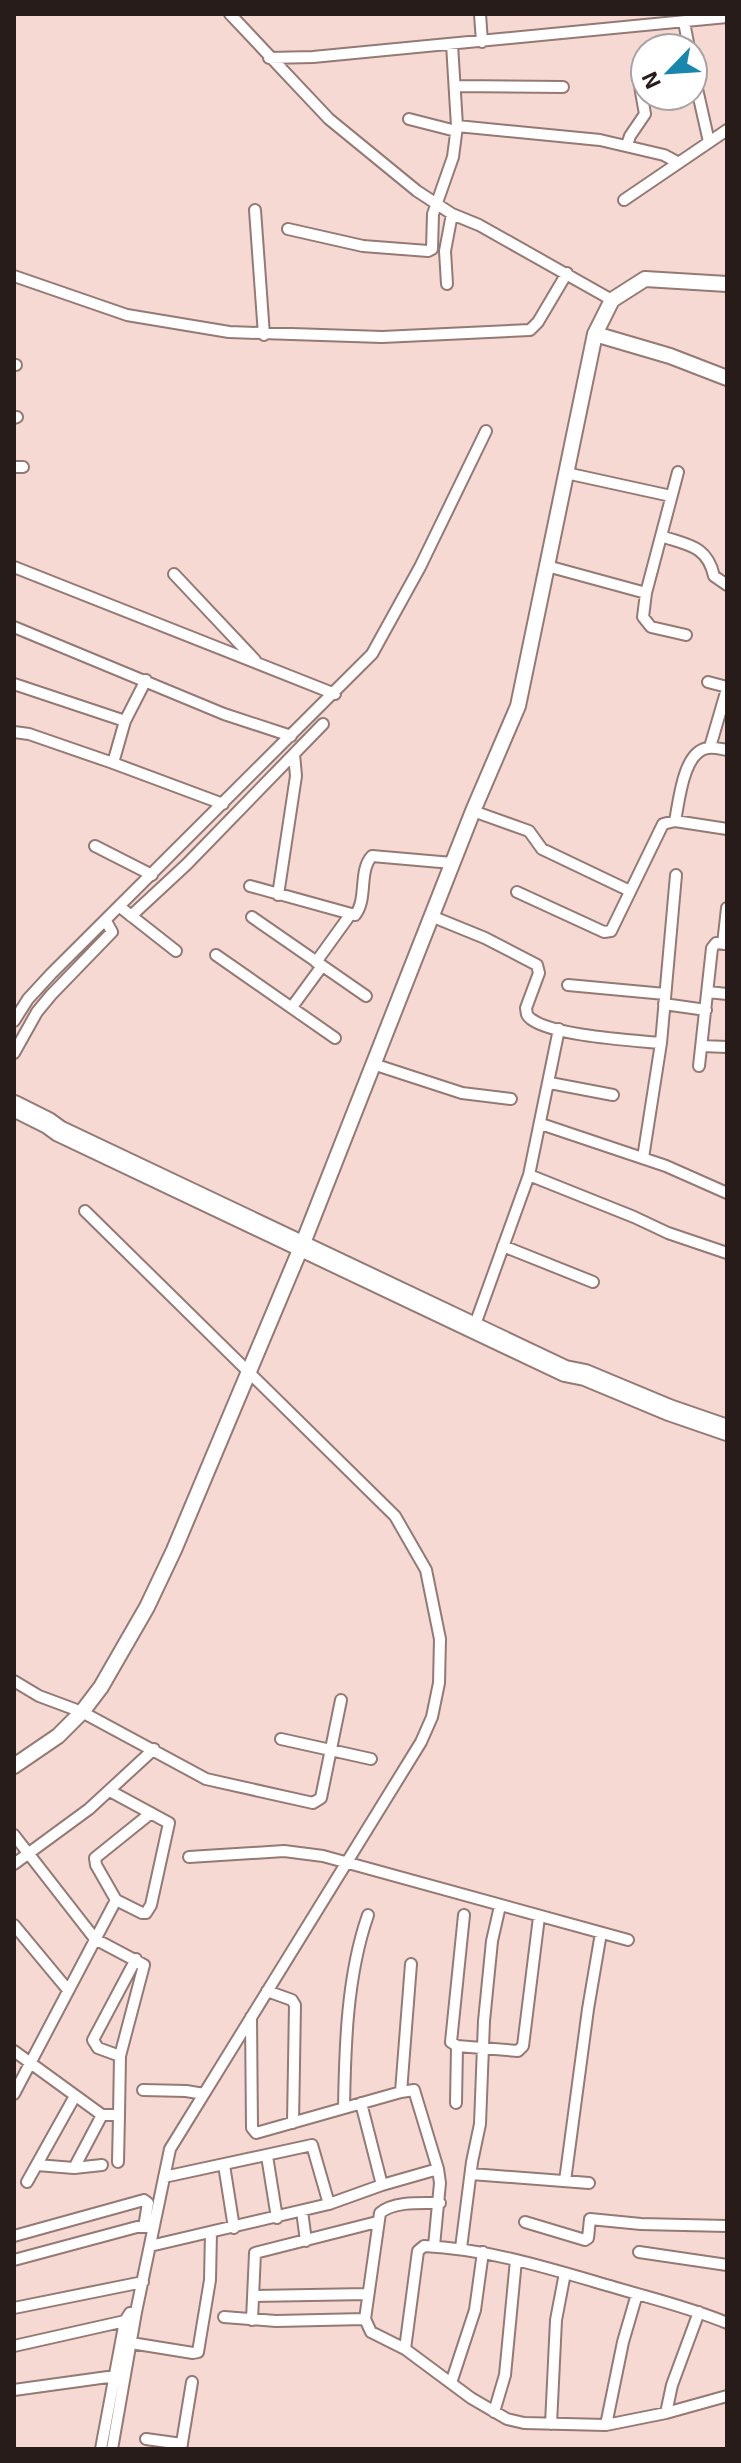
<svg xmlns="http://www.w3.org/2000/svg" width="741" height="2463" font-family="'Exo 2',sans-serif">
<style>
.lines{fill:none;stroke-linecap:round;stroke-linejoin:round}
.street-casing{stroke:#947974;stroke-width:14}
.secondary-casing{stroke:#947974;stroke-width:18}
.highway-casing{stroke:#947974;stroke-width:24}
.street{stroke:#fff;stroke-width:10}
.secondary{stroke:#fff;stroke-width:14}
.highway{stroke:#fff;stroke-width:20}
</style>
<rect width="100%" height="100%" fill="#f6d9d2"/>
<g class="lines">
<defs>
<path id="street" d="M230,14L329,119L417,191L452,214L479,225L612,300
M480,14L482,42
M684,22L689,48
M269,58L313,57L727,17
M693,71L709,142
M455,86L563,87
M409,119L456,131
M457,126L600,140L664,155L677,162
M627,145L630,136L645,114L638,75
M624,200L727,130
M255,210L264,335
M288,229L363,246L428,251L432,249L433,214L453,157L457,126L452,44
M14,276L127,315L229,332L382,337L530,330L538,322L567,273
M447,284L445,251L452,214
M14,365H16
M14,418L17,417
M14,467H23
M678,472L646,593L643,617L651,627L686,635
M566,473L671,496
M661,536C687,545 707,545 714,576L727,585
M547,566L646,593
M14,567L335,694
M174,574L255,660
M14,627L224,714L291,736
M708,682L727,687
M14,684L125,721
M14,732L29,734L113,763L223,804
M710,747L727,689
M113,763L125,721L146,680
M473,811L529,831L542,849L630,891
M675,821C679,802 683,751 708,748C714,747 721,749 727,750
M95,846L152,875
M250,886L355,915C368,899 358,871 372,856L452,863
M517,892L604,932L611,931L663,824L675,821L727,829
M278,895L296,776L294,754
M120,907L176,951
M131,916L187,864L323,724
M431,916L485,938L537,965L539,973L526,1008C527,1014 526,1015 531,1019C554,1036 630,1040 661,1043
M252,917L366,996
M723,944L727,908
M216,955L335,1038
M316,962L350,915
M568,985L665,994
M708,992L727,994
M664,1004L706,1010
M292,1007L322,966
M14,1021L28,999L51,974L372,654L420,567L486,431
M559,1029L529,1175L634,1217L668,1233L727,1253
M702,1046L727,1047
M14,1053L37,1012L51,995L112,932L106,921
M373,1064L462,1093L511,1099
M699,1066L712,948L716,943L727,944
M550,1083L613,1095
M541,1124L666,1166L727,1193
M643,1158L661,1043L676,875
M85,1211L395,1516L426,1570L440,1639L439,1683L432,1717L421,1742L170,2149L136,2312L112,2449
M503,1246L593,1282
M477,1319L529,1175
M14,1681L39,1696L82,1712L206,1779L313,1803L321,1798L341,1700
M281,1739L371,1759
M14,1835L95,1939L144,1965L120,2056L119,2115
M189,1857L284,1851L323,1856L628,1940
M14,1864L89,1809L154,1749
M116,1900L96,1865L95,1858L151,1813
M464,1915L451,2042L457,2046L518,2051L523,2046L539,1917
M14,1925L68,1990
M267,1991L292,2000L295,2005L293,2123
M251,2017L252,2128L256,2133L401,2092L414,2090L438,2169L440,2183L434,2246
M14,2051L102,2115H119L118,2162
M120,2056L98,2048L93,2040L136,1959
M143,2090L186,2091L204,2094
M401,2092L411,1964
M14,2094L116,1900L142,1913H146L151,1905L169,1823L110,1791
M361,2103L382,2185
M456,2103L457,2046
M344,2108C345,2045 347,1975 368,1915
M267,2156L277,2218
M37,2165L74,2168L102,2165
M224,2165L234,2228
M74,2168L102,2115
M471,2174L589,2183
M164,2177L312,2145L329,2204
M565,2181L588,2009L601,1933
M27,2182L75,2096
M440,2203C421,2203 394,2201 380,2213L365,2319L371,2332L405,2349L471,2398L507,2419L524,2423L606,2425L666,2413L727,2396
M302,2211L306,2241
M525,2222L585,2240L588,2238L590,2219L641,2224L727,2226
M14,2236L144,2200L148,2203L144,2227
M150,2246L329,2204L382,2185L438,2169
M461,2248L472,2162L480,2124L484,2021L492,1941L500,1906
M639,2252L727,2265
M14,2260L137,2227H148
M253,2296L367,2294
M14,2308L143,2282
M224,2317L276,2321L365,2319
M252,2320L255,2253L377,2222
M131,2343L193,2353L198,2352L210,2280L211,2232
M14,2346L125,2321
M405,2349L418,2251L424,2246C488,2249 548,2268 610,2286C649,2298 689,2307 727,2323
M451,2383L475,2310L483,2252
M14,2390L115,2376
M494,2412L505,2375L516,2260
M666,2413L672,2385L699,2312
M551,2424L556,2320L565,2273
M606,2425L623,2342L637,2294
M146,2439L182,2444
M101,2449L125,2321L130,2313L136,2312
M181,2449L192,2382"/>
<path id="secondary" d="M595,334L670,356L727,378
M14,1766L58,1736L82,1712L101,1687L147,1607L174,1550L305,1238L473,811L518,706L595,334L612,300L645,279L727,284"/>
<path id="highway" d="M14,1106L48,1123L59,1131L565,1371L585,1375L669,1410L727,1430"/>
</defs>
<use href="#street" class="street-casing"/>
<use href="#secondary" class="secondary-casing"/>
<use href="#highway" class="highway-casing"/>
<use href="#street" class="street"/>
<use href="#secondary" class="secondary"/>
<use href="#highway" class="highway"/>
</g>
<rect width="741" height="2463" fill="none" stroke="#271c1a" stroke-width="32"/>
<g transform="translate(669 72) rotate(245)"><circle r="38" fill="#ffffff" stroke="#a9a4a3" stroke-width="2"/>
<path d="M0-6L14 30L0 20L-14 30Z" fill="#1887ae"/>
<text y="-12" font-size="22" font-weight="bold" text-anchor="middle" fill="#271c1a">N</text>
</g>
</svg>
